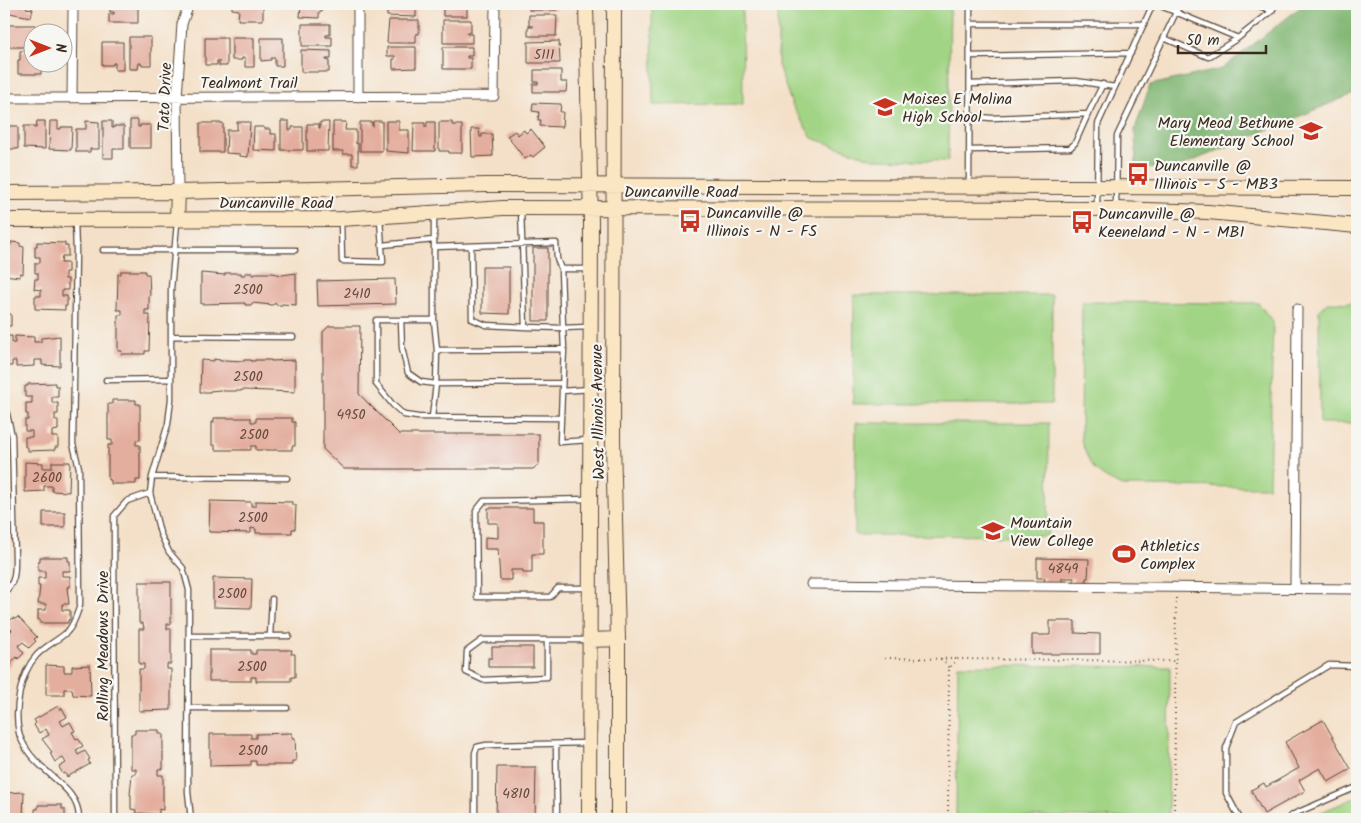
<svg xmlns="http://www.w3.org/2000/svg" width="1361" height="823" font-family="Kalam,sans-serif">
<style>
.green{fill:#a1d484;stroke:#6e7f51}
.forest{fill:#80b672;stroke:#5e7048}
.building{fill:#e4ae9e}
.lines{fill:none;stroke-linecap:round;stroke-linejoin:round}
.lane-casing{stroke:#574538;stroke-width:7}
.street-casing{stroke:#574538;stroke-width:11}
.secondary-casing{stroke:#574538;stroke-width:16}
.path{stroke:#574538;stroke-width:2;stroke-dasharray:1 4;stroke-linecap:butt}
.lane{stroke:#fff;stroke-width:4.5}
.street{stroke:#fff;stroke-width:9}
.secondary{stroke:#fbe6c4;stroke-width:14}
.labels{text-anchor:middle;stroke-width:4.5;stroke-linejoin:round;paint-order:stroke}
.number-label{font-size:14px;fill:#654b3e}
.street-label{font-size:16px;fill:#3b2a1e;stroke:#f6f6f2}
.poi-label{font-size:16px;fill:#3b2a1e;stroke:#f6f6f2;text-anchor:start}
</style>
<rect width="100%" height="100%" fill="#f6f6f2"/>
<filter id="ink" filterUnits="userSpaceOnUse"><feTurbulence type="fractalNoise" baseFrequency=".02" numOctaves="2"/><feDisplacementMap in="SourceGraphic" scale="10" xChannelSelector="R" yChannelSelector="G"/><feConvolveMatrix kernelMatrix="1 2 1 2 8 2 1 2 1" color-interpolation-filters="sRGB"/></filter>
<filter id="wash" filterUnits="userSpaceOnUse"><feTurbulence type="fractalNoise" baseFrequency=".0096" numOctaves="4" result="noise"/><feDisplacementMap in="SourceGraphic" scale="20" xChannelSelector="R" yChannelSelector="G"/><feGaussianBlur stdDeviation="1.12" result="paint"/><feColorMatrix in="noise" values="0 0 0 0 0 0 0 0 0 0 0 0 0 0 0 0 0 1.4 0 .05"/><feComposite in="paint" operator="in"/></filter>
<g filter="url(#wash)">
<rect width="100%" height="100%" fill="#f4e0c8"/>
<path class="green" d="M652,4H742L743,104L653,105Z
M778,4H950L948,161L874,159L812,138L792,105L778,65Z
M854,295H1052V404H853Z
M1082,302L1258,303L1273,322L1269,487L1122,486C1094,473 1091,469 1081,440Z
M1328,302L1357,303V421L1352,423H1320L1319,311Z
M856,423H1049L1048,536L855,535Z
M958,665L1170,667L1168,818L956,816Z
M1357,797V819H1305Z"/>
<path class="forest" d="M1312,4H1357V93L1348,96L1181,166L1136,168L1135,129L1150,85L1222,69L1298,9Z"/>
<g id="blocks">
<path class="building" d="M5,4H29L26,8L33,9L31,17L4,12Z
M110,4H138V23H109V14H114V12H110Z
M232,4H260V6H263V20H238L239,10L232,9Z
M301,4H324V7H322V12H319V18L300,17Z
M395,4H416V17L387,16V8H395Z
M443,4H464V6H467V16H443Z
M529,4H557V10H529Z
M529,15H557L556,36H528V27H533V26H529Z
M389,20H419V34H416V43H387Z
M443,20H471V32H467V34H472V43H443Z
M302,24H330V35H326V37H332V46H302Z
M6,25H35V32L31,34L32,35V47H6Z
M129,37H151V65H141V63H139L138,69H129Z
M205,38H227V66H219V61H217V65H205Z
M232,38H254V67H245V58H242V60H232Z
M261,38H283V66H275V58H271V60L261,61Z
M559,41L560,63H528V42Z
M102,42H123V70H115V63H113V65H102Z
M387,47H416V68L393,69V59H395V56H387Z
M443,47H472V56H467V58H471V69H443Z
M301,50L331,51V59H326V60H329V72H301Z
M20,51H32V62H41V74H18V60H20Z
M534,70H561V82H567L566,92H533V84H538V82H534Z
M533,103L561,104L560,112H563L562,127L540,126L541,120H538L539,112L532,111Z
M130,120H138V127H140V125H151V148H130Z
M37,121H45V149L24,148V126H34V128H36Z
M50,121H58V129H61V127H72L71,150L49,149Z
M86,121L99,122V149H90V152H76V129H86Z
M103,121H112V128H114V126H124V149H113V158H103Z
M281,121H289V130H292V127H303V150H281Z
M373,121H382V151H360V122H372V126H373Z
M386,121H399V130H409V153L386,151Z
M237,122H250L248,157L240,156V154L226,153L227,130H237Z
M320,122H329L328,151H307V124H319V128H320Z
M333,122H346L345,130H356V144L358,143V165H352V154H343V151H333Z
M427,122H435V151H413L414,123H425V127H427Z
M439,122H452V125H462V153H449V151H439Z
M200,123H223V152H200Z
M8,126H18V149H4V128H8Z
M254,127H264V129H270V134H276V151L253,150Z
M471,129H479L480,137H482V134H492L493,156L472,157Z
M531,129L545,147L533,157L531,155L525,159L507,136L515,131L518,135L524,130L526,133Z
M11,242L20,243V246L24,247L23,274L20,273V277L4,275V245H11Z
M37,242L65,243V246H68V256H62L61,263H68V272H65V279H68V290H62V296H67V306H65V310L35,309V296H41V290L34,289L35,279H38V273H35V263H40V257H35V246H37Z
M533,248H548V321H533Z
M482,267H509V314L482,313Z
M121,271H145V274H149L150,296H149V310H145V315H150L149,351H145V354H121L122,351H118V315H122V310H117L118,274H121Z
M201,273L225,275V273H241V275H245V273H252V275H255V273H272L282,275L296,273V305L282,304V305H276V303L272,305L252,303V305H245V303L201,304Z
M395,279L396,304L318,306L317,281Z
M4,288H7V314H11V326H4Z
M329,326H360L359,394L399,434H539V464L533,469H344L323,449V332Z
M4,336H12V343H15V336L34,337V342H41V338L60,336V366L42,365V360H34V366L16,367V361H12V366H4Z
M214,359L220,360V361H224V360L244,361V360H251V361H255V360H271V361L295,360V392L244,390H241V391H224L220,390L210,391V392H200L201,360L214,361Z
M55,383V386H58V397H52V403H58V414H55V420H58V430L52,431V437H58V447H55V450L28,451V447H25V437H32V431H25V420H28V414H26V403H32V397H25V386H28V384Z
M112,400H136V404H140V440H136V445H140V480H136V484H111V480H108V445H112V440H108V404H112Z
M214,418H251V422H256V418H292V422H295V446H292V450H256V446H251V450H215V445H212V422H214Z
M25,462L43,463V468H52V462H70L69,492L52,491V486H44V491L25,492Z
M210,501L251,502V506H256V501L292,502V505H296L295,529H292V533H256V529L251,528V533L209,532Z
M488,508H533V521H543V554H532V573H523V570H511V580H500L498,549H485V537L498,538V523H488Z
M43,512H65V527H43Z
M40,557H68V561H70V571H62V576H70V587H67L69,604H62V610H70V620H68V623H40V620H38V610H46V604H38L40,586H38V578H45V571H38V562H40Z
M1037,558L1089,559L1088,578H1086V583H1074V578H1062V583H1044L1045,578H1037Z
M213,578L252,579L251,608L213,607Z
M139,582H171V624H167V629H171V664H167V669H171V710L139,711V669H144V664H139V629H144L143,623H139Z
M18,617L37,637L34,639L36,641L29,648L23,642L18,646L24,653L18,659L17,657L11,662L12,664L5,671L4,631L7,635L12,630L6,624L13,618L15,619Z
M1050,621H1075V633L1100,634V654H1032V635H1050Z
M492,647H533V667H488V658H492Z
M209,650H251V654H256V650H292L291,654H295V677H291V681H256V677H251V681H209Z
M46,665L64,666V672H72V666L90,665L91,696L73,695L72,689H64V695H46Z
M58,706L60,710L62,708L67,717L60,721L63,726L70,722L75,731L72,732L76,739L78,738L83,746L76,750L78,755L85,751L90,759L88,760L90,764L67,777L65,773L63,774L59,767L66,763L63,758L55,762L50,753L52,752L42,739L49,735L46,729L39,733L34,725L36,723L34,720Z
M1323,720L1351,769L1328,782L1320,768L1299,780L1305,791L1264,814L1251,790L1264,783L1266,787L1299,768L1285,742Z
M135,730H159V734H163V769H158V775H163V810L159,809V814L136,813V810L131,809V795H130L132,774H136V769H131V734H135Z
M292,733V738H295L296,761H292V765H256V761H251V765L210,766V734H251V738H256V734Z
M497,767H536L535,819H496Z
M24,792L23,819H5L4,798H6V793Z
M38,805H62V809H65V818L42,819V818H35V809H38Z"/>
</g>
</g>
<g filter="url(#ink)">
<use href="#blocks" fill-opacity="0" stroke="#574538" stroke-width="1"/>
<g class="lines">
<defs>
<path id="lane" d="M1156,4L1238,38
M1272,11L1275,4
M970,24H1144
M1164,38L1208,57L1238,38L1272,11L1255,4
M970,56L1131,53
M970,84L1076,81L1115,87
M970,116L991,118L1088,114L1103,84
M970,150L1070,148L1075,143L1088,114
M969,186L970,4
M1097,206L1098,124L1153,4
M1116,208L1117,136L1180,4
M521,210L525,327L563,328L564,349
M341,220L342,261L383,262L380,219
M75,221L76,251L73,444L79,468L80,605C77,614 74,625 67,632C57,641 45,646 36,656C20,674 14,710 19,733C20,738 24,745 27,750C42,774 80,789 79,819
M177,223L171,289V399L168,424L152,477L150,493L160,533L169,552L183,568L189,590L188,792L191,819
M382,245L434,240
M471,246L472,319L486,325L525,327
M434,247L556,243L557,259L561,269H589
M103,250H295
M561,269L563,328L588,327
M401,320L402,348L408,373L421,382L436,384L562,383
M434,320V214
M171,336L293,337
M106,380L171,379
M4,401L12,436L15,559C15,575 15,582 4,593
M432,417L436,384L437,350
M561,418L562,391
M589,440L560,442L561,418L418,417L404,415L393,405L376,384V320H434L437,350L564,349L562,391L590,389
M152,477L287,478
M588,588H558L550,597H477L476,511L484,501L589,499
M189,636H289
M270,636L272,599
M547,640V677L483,680L466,672L467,651L482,640H588
M189,708H287
M556,744L557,819
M115,819L114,516L127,501L150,493
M475,819V753L477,747L486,745L588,743
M1240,819L1226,793V748L1236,722L1329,665L1357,666
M1287,819L1294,814L1357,787"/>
<path id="street" d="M358,4V97
M72,97L73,9
M4,98L494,96L495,4
M178,192L177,97L182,24L189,4
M811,584L1357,589
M1295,588L1297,309"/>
<path id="secondary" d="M586,4L591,222L589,819
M614,4L613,440L618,639V819
M4,193L178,192L486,185L1357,188
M4,220L341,219L503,208L1116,209L1208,212L1357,226
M177,220L178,192
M590,640L618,639"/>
</defs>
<use href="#lane" class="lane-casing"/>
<use href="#street" class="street-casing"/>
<use href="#secondary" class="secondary-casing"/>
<path class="path" d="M885,658L958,659
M941,659L949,668
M948,819V814
M953,819L948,814L949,668L958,659L1176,661
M1174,819L1176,597"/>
<use href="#lane" class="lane"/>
<use href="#street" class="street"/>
<use href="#secondary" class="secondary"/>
</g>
</g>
<defs>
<symbol id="school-bare" viewBox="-9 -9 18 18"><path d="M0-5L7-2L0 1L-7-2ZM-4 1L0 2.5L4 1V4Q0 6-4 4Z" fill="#c8321e" stroke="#f6f6f2" stroke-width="2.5" paint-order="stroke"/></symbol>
<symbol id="bus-bare" viewBox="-9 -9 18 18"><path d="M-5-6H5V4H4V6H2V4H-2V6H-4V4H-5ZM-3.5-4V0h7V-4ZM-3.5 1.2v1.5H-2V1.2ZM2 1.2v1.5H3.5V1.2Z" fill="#c8321e" stroke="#f6f6f2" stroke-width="2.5" paint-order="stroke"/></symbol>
<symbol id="university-bare" viewBox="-9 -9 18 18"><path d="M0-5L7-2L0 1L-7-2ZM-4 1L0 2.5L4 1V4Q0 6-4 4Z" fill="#c8321e" stroke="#f6f6f2" stroke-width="2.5" paint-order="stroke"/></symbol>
<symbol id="stadium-bare" viewBox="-9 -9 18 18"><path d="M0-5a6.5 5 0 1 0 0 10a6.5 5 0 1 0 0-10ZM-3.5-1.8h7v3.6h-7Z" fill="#c8321e" stroke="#f6f6f2" stroke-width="2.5" paint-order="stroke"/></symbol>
</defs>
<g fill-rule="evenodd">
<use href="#school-bare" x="869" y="91" width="32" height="32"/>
<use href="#school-bare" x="1295" y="115" width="32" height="32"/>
<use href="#bus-bare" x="1122" y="158" width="32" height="32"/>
<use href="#bus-bare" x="674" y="205" width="32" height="32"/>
<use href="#bus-bare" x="1066" y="206" width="32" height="32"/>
<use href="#university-bare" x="977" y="515" width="32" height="32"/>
<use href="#stadium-bare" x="1108" y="538" width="32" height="32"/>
</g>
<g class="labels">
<g class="number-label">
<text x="544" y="59">5111</text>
<text x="248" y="294">2500</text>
<text x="357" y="298">2410</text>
<text x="248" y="381">2500</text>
<text x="351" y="419">4950</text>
<text x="254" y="439">2500</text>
<text x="47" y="482">2600</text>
<text x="253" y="522">2500</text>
<text x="1063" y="573">4849</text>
<text x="232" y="598">2500</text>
<text x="252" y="671">2500</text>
<text x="253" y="755">2500</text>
<text x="516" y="798">4810</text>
</g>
<g class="street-label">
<text x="249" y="88">Tealmont Trail</text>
<text transform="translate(164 97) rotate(-88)" y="6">Tato Drive</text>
<text x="681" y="197">Duncanville Road</text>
<text x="276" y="208">Duncanville Road</text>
<text transform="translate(597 412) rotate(-91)" y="6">West Illinois Avenue</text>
<text transform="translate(102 646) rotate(-90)" y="6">Rolling Meadows Drive</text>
</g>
<g class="poi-label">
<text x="902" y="104">Moises E Molina<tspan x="902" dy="18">High School</tspan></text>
<text x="1294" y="128" text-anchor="end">Mary Meod Bethune<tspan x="1294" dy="18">Elementary School</tspan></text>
<text x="1154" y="171">Duncanville @<tspan x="1154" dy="18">Illinois - S - MB3</tspan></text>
<text x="706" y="218">Duncanville @<tspan x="706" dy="18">Illinois - N - FS</tspan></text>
<text x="1098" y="219">Duncanville @<tspan x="1098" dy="18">Keeneland - N - MB1</tspan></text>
<text x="1010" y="528">Mountain<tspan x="1010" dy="18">View College</tspan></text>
<text x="1140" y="551">Athletics<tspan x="1140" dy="18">Complex</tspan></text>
</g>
</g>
<rect width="1361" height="823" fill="none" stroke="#f6f6f2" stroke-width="20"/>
<g transform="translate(48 48) rotate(90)"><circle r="24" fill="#f6f6f2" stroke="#aba49d"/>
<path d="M0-4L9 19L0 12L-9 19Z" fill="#c8321e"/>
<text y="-8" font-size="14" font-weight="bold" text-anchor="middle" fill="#3b2a1e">N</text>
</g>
<path d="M1178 45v8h88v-8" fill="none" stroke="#3b2a1e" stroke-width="2.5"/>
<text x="1186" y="45" font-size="15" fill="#3b2a1e" stroke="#f6f6f2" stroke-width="4" paint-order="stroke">50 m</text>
</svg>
